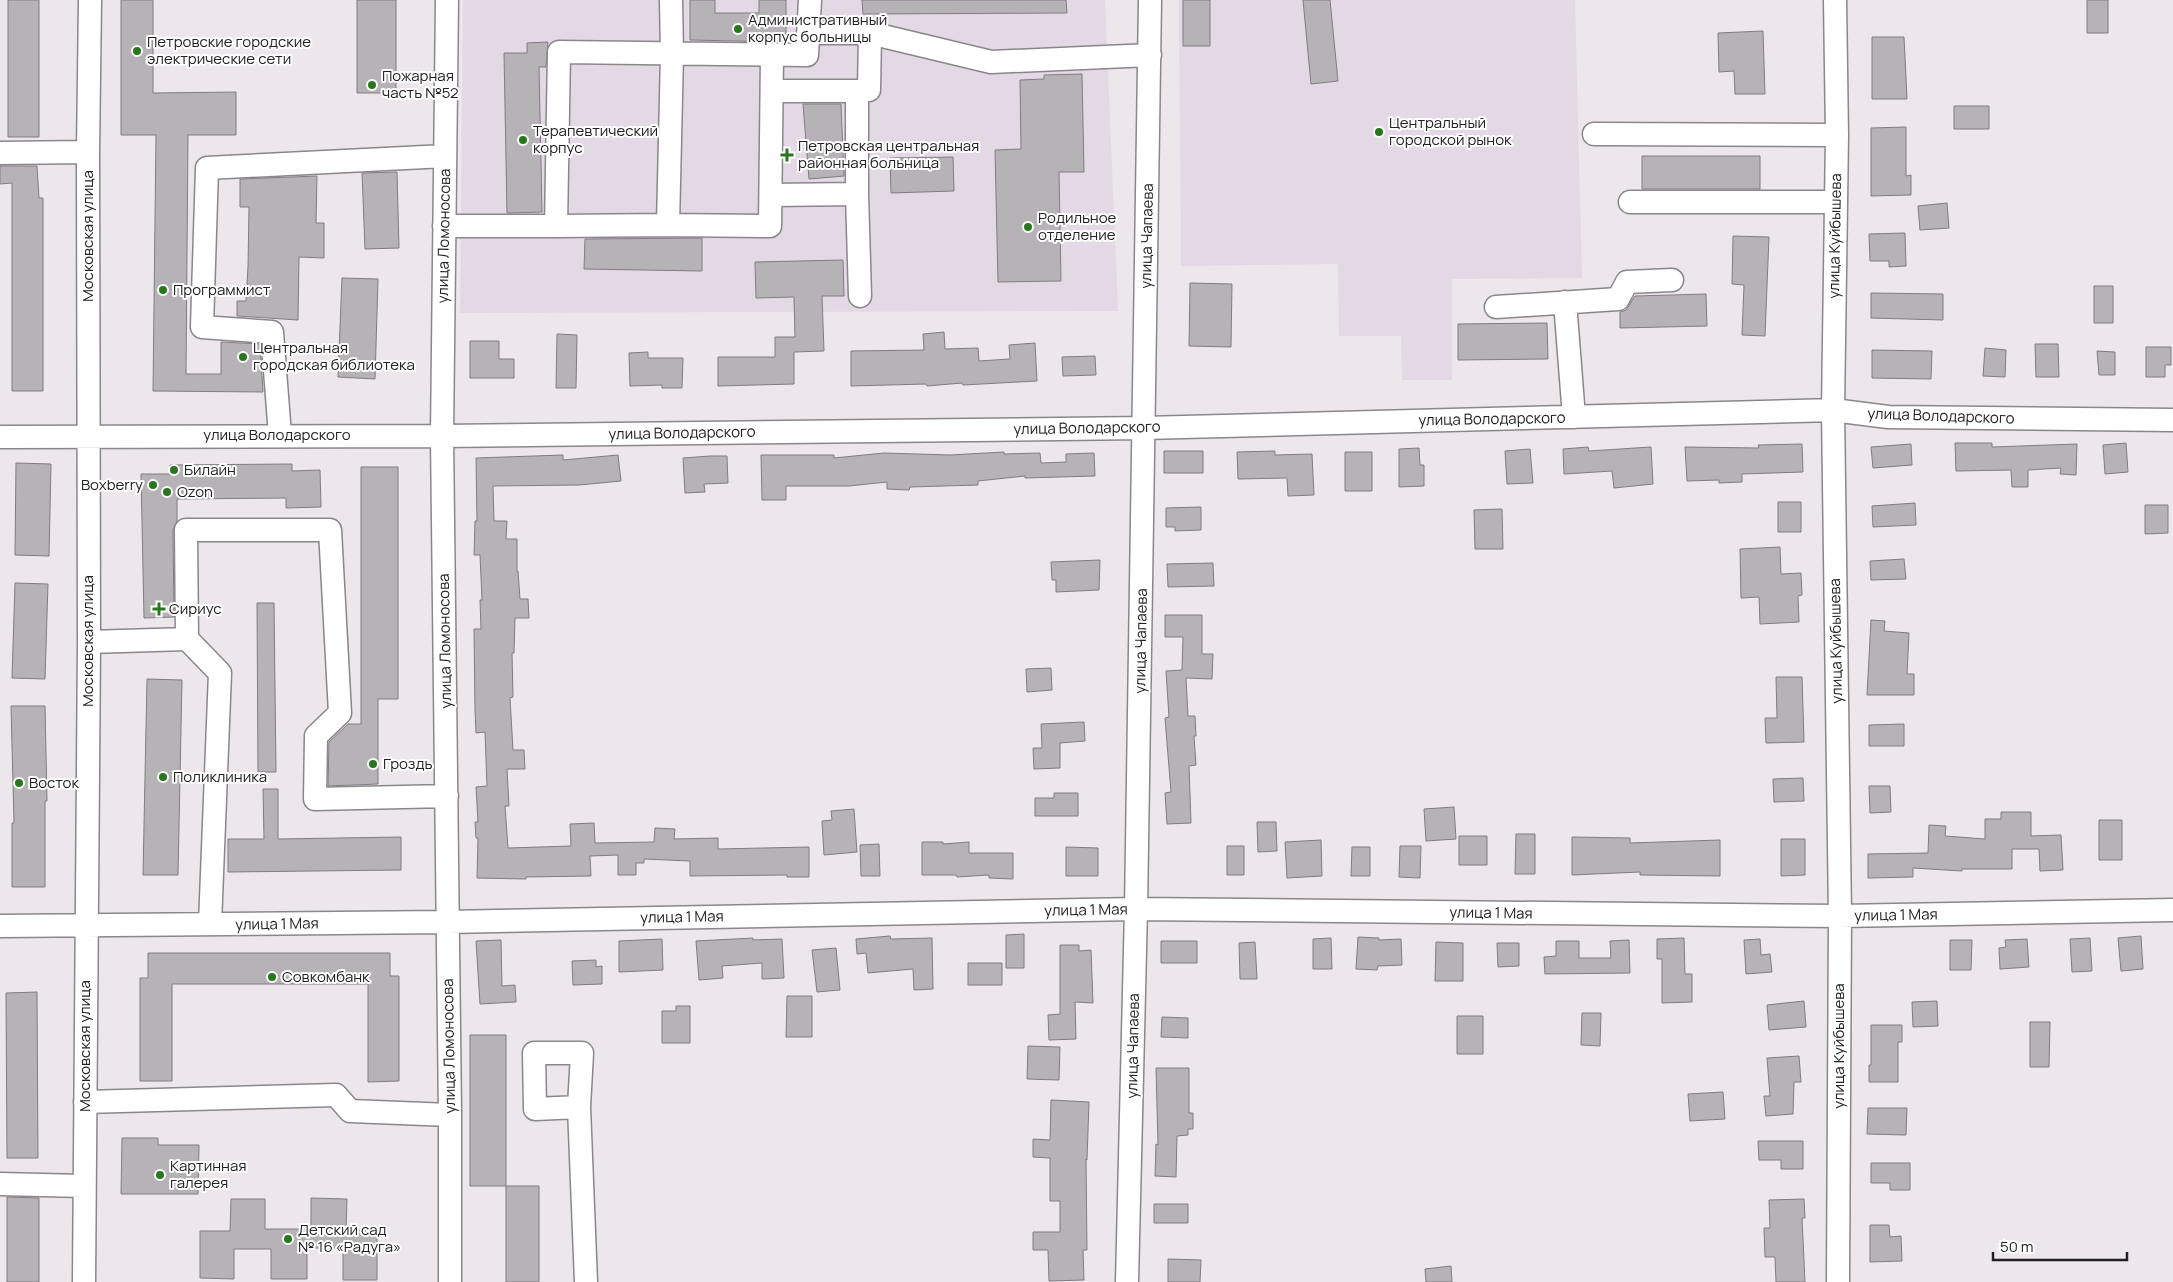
<svg xmlns="http://www.w3.org/2000/svg" width="2173" height="1282" font-family="Manrope,sans-serif">
<style>
.built{fill:#e3d9e4}
.building{fill:#b6b3b7;stroke:#807c81}
.lines{fill:none;stroke-linecap:round;stroke-linejoin:round}
.minor-casing{stroke:#8a878b;stroke-width:25}
.minor{stroke:#fff;stroke-width:22}
.poi-dot{fill:#28761e;stroke:#fff;stroke-width:2}
.labels{text-anchor:middle;stroke-width:4;stroke-linejoin:round;paint-order:stroke}
.poi-label{font-size:15px;fill:#222122;stroke:#fff;text-anchor:start}
.street-label{font-size:15px;fill:#222122;stroke:#fff}
</style>
<rect width="100%" height="100%" fill="#ebe7eb"/>
<path class="built" d="M463,0H1105L1118,311L460,313Z
M1179,0H1575L1582,278L1452,279V380H1402L1401,336H1339L1338,264L1181,266Z"/>
<path class="building" d="M8,0H39V137H8Z
M121,0H153V93L236,92V135H188L186,374H221V342L260,344L263,392L153,391L156,135H121Z
M357,0H396V93H357Z
M690,0H715V13H759V0H786V42L690,40Z
M862,0H1066L1067,13L863,14Z
M1183,0H1210V46H1183Z
M1303,0H1330L1338,81L1311,84Z
M2087,0H2108V33H2087Z
M1763,31L1765,94H1735L1734,71L1719,72L1718,33Z
M1872,37H1904L1907,99H1872Z
M548,42L546,67H539L542,212L507,213L504,53H527V43Z
M1082,74L1084,172H1059L1061,281L998,282L995,150L1021,149L1020,80L1044,79V75Z
M803,104H841L844,176L809,179Z
M1954,106H1989V129H1954Z
M1906,127V176L1911,175V195L1871,196V128Z
M1642,156H1760V189H1642Z
M953,157L954,191L891,193L890,158Z
M0,166H37L39,198H43V391H12V183L0,184Z
M397,172L399,248L365,249L362,173Z
M317,176L316,223H324V258L299,257L298,320L237,316V301H246L248,267L249,207H240V179Z
M1947,203L1949,228L1920,230L1918,206Z
M1905,233L1906,266L1889,267V261H1870L1869,234Z
M1733,236L1769,237L1765,336L1742,335L1744,285L1732,284Z
M702,238V271L584,269L585,239Z
M843,260L844,296H822L824,351L794,352V384L718,386V357H775V337H795L794,297L756,298L755,262Z
M342,278L378,279L375,379L338,377Z
M1190,283L1232,284L1231,347L1189,346Z
M2094,286H2113V323H2094Z
M1871,293L1943,294V320L1871,318Z
M1706,294L1707,326L1620,328V312L1626,310L1635,296Z
M1547,323L1548,359L1458,360V324Z
M944,332L945,349L978,348L979,361L1010,359L1009,345L1035,343L1037,381L963,385L962,383L927,386L926,384L851,386V351L924,350L923,334Z
M557,334L577,335L576,388H556Z
M470,341H499V359H514V378H470Z
M2035,344H2058L2059,377H2036Z
M2146,347H2171V365H2165V377H2146Z
M1985,348L2006,350L2005,377L1983,376Z
M1872,350L1932,351L1931,379L1872,378Z
M2097,351L2115,352V375H2099Z
M648,352V358H683L682,388H662V385L630,386L629,353Z
M1095,356L1096,375L1063,376L1062,357Z
M1955,443H1992V447L2077,444L2076,475L2060,474L2061,468L2028,470V487H2012L2011,470L1956,471Z
M2126,443L2128,472L2105,474L2103,445Z
M1802,444L1803,472L1742,474V482L1719,483V480L1687,481L1685,447L1759,448L1758,445Z
M1911,444L1912,465L1873,468L1871,447Z
M1588,447L1589,451L1651,447L1653,484L1614,488L1612,471L1564,474L1563,449Z
M1419,448L1420,465H1424V486L1399,487V449Z
M1530,449L1533,483L1507,484L1505,451Z
M1164,451H1203V473H1164Z
M1275,451V455L1312,454L1314,495L1288,496L1287,478L1238,479L1237,452Z
M1004,452V454L1040,453L1041,463L1066,462V454L1094,453L1095,476L1025,478V476L978,481V485L910,487L909,490L887,489V482L849,486H786V500H762L761,455H834V458L884,453L950,455Z
M1345,452H1372V491H1345Z
M563,455V460L618,455L621,481L579,485L493,486L494,521H507L506,539H517V571H518L520,599H528L529,618H515L514,653H512L513,697L510,698L513,750H524L525,769H507L509,806H505L508,848L571,846L570,824L594,823L595,843L654,842L655,828L675,829L674,839L718,838V849L809,847V877H787V875L690,876V861L644,859V863H636V875H618V855L590,856L591,876L526,877V879L477,878L478,838H476L475,822H478L476,787L487,786L485,732L476,733L475,710L474,629H481L480,600H482L480,555H474L475,521H477L476,458Z
M710,456H727L728,483L704,484L705,492L685,493L683,458Z
M16,463L51,464L49,556L15,555Z
M292,464V471L320,470L321,507L286,508V498L177,499V521L173,530L174,617L144,618L141,474H170V465Z
M361,467H398V699H378V784L328,786L329,742L348,724H361Z
M1778,502H1801V532H1778Z
M1915,503L1916,525L1873,527L1872,506Z
M2145,505H2168V533L2145,534Z
M1201,507V530L1175,531V527H1166V508Z
M1502,509L1503,549H1475L1474,510Z
M1780,547L1781,574L1801,573L1802,595L1798,596L1799,622L1760,624L1759,597L1741,598L1740,549Z
M1904,559L1906,579L1871,580L1870,561Z
M1100,560L1099,590L1056,592V580H1052L1051,562Z
M1213,563L1214,586L1168,587L1167,564Z
M15,583L48,584L45,679L12,678Z
M257,603H274L276,772H258Z
M1165,615H1202V654H1213L1212,679L1186,678L1188,716H1195L1196,736H1194L1196,765L1189,766L1191,823L1167,824L1165,793L1171,792L1165,718L1169,717L1166,671L1182,670L1183,637H1165Z
M1871,620L1885,621L1884,631L1909,633L1907,674H1914V695H1867Z
M1051,668L1052,690L1027,692L1026,669Z
M1776,677H1802L1804,742L1766,743L1765,718H1777Z
M147,679L182,680L178,875H143Z
M11,706H45L47,801H45V887H12V823H14Z
M1084,722L1085,741L1060,743V768L1034,769L1033,748H1042L1041,724Z
M1904,724V746H1869V725Z
M1803,778L1804,801L1774,802L1773,779Z
M1869,786H1890L1891,812L1870,813Z
M263,789H278V839L401,837V870L228,872V839H264Z
M1054,793H1078V816H1035V798H1054Z
M1454,807L1456,839L1426,841L1424,809Z
M854,809L857,852L824,855L822,821L832,820L831,811Z
M2001,812H2031V836L2061,835L2063,870L2040,871L2039,849H2012V869H1962V871L1913,868V877L1868,878V854L1928,853L1929,825L1946,826L1945,836L1985,839V819H2001Z
M2099,820H2122V860H2099Z
M1257,822H1276L1277,851L1258,852Z
M1516,834H1535V874H1515Z
M1459,836H1487V865H1459Z
M1572,837L1630,838V843L1720,840V876L1640,875V872L1572,875Z
M1781,839H1805V875L1781,876Z
M1321,840L1322,876L1287,878L1285,842Z
M922,842H943V844L969,842V853H1013V879L989,878V875L957,877L956,875H922Z
M879,844L880,876H861L860,845Z
M1227,846H1244V875H1227Z
M1400,846H1421L1420,878L1399,877Z
M1066,847L1098,848V876H1066Z
M1352,847H1370V876H1351Z
M1024,934V968H1006V935Z
M890,936L891,939L932,938L933,989L914,990L913,969L868,973L866,953L857,954L856,939Z
M2141,936L2143,969L2121,971L2118,938Z
M1358,937L1379,938V940L1401,939L1402,965L1378,966L1377,970L1356,969Z
M753,938V940L782,939L784,978L762,979V963L722,966L723,978L699,980L696,941Z
M1331,938L1332,969H1313V939Z
M1684,938L1685,974H1692V1002L1662,1003V959H1657V939Z
M2090,938L2092,971L2072,972L2070,939Z
M662,939L663,970L619,972V941Z
M1760,939L1761,955L1770,954L1772,972L1746,974L1744,940Z
M2027,939L2029,967L2000,969L1999,948L2006,947L2005,940Z
M501,940L502,986L515,985L516,1002L480,1004L476,941Z
M1629,940L1630,973L1545,974L1544,957L1556,956V941H1579V958H1611L1610,941Z
M1950,940H1972L1971,970H1950Z
M1161,941H1197V963H1161Z
M1255,942L1257,979H1240L1239,943Z
M1436,942L1463,943V981H1435Z
M1497,943H1519V966L1498,967Z
M1060,945H1079V951L1091,950L1093,1003L1075,1002L1076,1039L1049,1040L1048,1015L1060,1014Z
M836,948L840,990L817,992L812,950Z
M148,953H390V976H399V1081L368,1082V984H172V1081H140V978H148Z
M596,960V967L602,966V984L573,985L572,961Z
M968,963H1002V985H968Z
M37,992L38,1158H7L6,993Z
M787,996H812V1037H786Z
M1804,1001L1806,1027L1769,1030L1767,1005Z
M1937,1001L1938,1026L1913,1027L1912,1002Z
M676,1006H690V1043H662V1011H676Z
M1582,1013H1601L1600,1046L1581,1045Z
M1457,1016H1483V1054H1457Z
M1162,1017L1188,1018V1038L1161,1037Z
M2030,1022H2050L2049,1067H2030Z
M1871,1025H1902V1042H1898V1082H1869V1065H1871Z
M470,1035H506V1186H470Z
M1028,1046L1060,1047L1059,1080L1027,1079Z
M1799,1056L1801,1082H1794L1793,1114L1766,1116L1764,1096H1770L1767,1058Z
M1156,1068H1189V1113H1193V1129H1188V1135L1177,1136L1176,1177L1155,1176L1156,1144L1158,1145Z
M1723,1092L1725,1119L1690,1121L1688,1094Z
M1051,1100L1089,1102L1087,1160L1086,1159L1087,1250H1083L1084,1280L1049,1281L1048,1250H1033V1232H1060V1201H1050V1158L1033,1157V1139L1050,1140Z
M1868,1108H1907L1906,1135L1867,1134Z
M122,1138H158V1145H199L198,1194H121Z
M1758,1141H1803V1169H1781V1160H1759Z
M1871,1163H1910V1190H1890V1183H1871Z
M506,1186H539V1282H506Z
M7,1197L39,1198V1282H7Z
M311,1198L347,1199L346,1230H377V1280H343V1248H307V1279H271V1249H234V1279L200,1278V1231H230L231,1199H265V1229H311Z
M1804,1199L1805,1218H1802L1805,1282H1776L1775,1257H1765L1764,1228H1770L1769,1200Z
M1154,1204H1188V1223H1154Z
M1870,1225H1889L1890,1237L1901,1236L1902,1261L1870,1262Z
M1168,1259L1201,1260L1200,1282H1168Z
M1451,1266L1452,1282H1426L1425,1269Z"/>
<g class="lines">
<defs>
<path id="minor" d="M447,0L442,436L450,1115V1282
M671,0L672,54L668,225L770,226L772,55
M1835,0L1837,135L1833,410L1840,916L1838,1282
M808,33H870L991,62L1150,55
M772,91H857
M1594,134L1837,135
M0,153L88,152
M857,194L860,296
M771,195L857,194V91L869,90L870,33
M1630,202H1836
M444,226H556L559,52L807,55L810,0
M556,226L668,225
M1565,302L1574,417
M1496,307L1618,299L1627,282L1672,280
M280,435L272,332L202,327L207,168L445,156
M0,437L442,436L1144,428L1833,410L1888,417L2173,420
M187,639L186,530H330L340,713L316,736L315,799L447,796
M89,642L187,639L220,673L210,924
M0,926L447,922L1136,909L1840,916L2173,910
M85,1102L336,1095L350,1111L450,1115
M579,1107L535,1109L534,1053H582L579,1107L586,1282
M0,1184L84,1186
M84,1282L89,642L88,152L90,0
M1127,1282L1136,909L1150,0"/>
</defs>
<use href="#minor" class="minor-casing"/>
<use href="#minor" class="minor"/>
</g>
<g class="poi-dot">
<circle cx="738" cy="29" r="5"/>
<circle cx="137" cy="51" r="5"/>
<circle cx="372" cy="85" r="5"/>
<circle cx="1379" cy="132" r="5"/>
<circle cx="523" cy="140" r="5"/>
<path d="M784.5 147.5h5v5h5v5h-5v5h-5v-5h-5v-5h5z"/>
<circle cx="1028" cy="227" r="5"/>
<circle cx="163" cy="290" r="5"/>
<circle cx="243" cy="357" r="5"/>
<circle cx="174" cy="470" r="5"/>
<circle cx="153" cy="485" r="5"/>
<circle cx="167" cy="492" r="5"/>
<path d="M156.5 601.5h5v5h5v5h-5v5h-5v-5h-5v-5h5z"/>
<circle cx="373" cy="764" r="5"/>
<circle cx="163" cy="777" r="5"/>
<circle cx="19" cy="783" r="5"/>
<circle cx="272" cy="977" r="5"/>
<circle cx="160" cy="1175" r="5"/>
<circle cx="288" cy="1239" r="5"/>
</g>
<g class="labels">
<g class="poi-label">
<text x="748" y="25">Административный<tspan x="748" dy="17">корпус больницы</tspan></text>
<text x="147" y="47">Петровские городские<tspan x="147" dy="17">электрические сети</tspan></text>
<text x="382" y="81">Пожарная<tspan x="382" dy="17">часть №52</tspan></text>
<text x="1389" y="128">Центральный<tspan x="1389" dy="17">городской рынок</tspan></text>
<text x="533" y="136">Терапевтический<tspan x="533" dy="17">корпус</tspan></text>
<text x="798" y="151">Петровская центральная<tspan x="798" dy="17">районная больница</tspan></text>
<text x="1038" y="223">Родильное<tspan x="1038" dy="17">отделение</tspan></text>
<text x="173" y="295">Программист</text>
<text x="253" y="353">Центральная<tspan x="253" dy="17">городская библиотека</tspan></text>
<text x="184" y="475">Билайн</text>
<text x="143" y="490" text-anchor="end">Boxberry</text>
<text x="177" y="497">Ozon</text>
<text x="169" y="614">Сириус</text>
<text x="383" y="769">Гроздь</text>
<text x="173" y="782">Поликлиника</text>
<text x="29" y="788">Восток</text>
<text x="282" y="982">Совкомбанк</text>
<text x="170" y="1171">Картинная<tspan x="170" dy="17">галерея</tspan></text>
<text x="298" y="1235">Детский сад<tspan x="298" dy="17">№ 16 «Радуга»</tspan></text>
</g>
<g class="street-label">
<text transform="translate(88 236) rotate(-90)" y="5">Московская улица</text>
<text transform="translate(444 236) rotate(-89)" y="5">улица Ломоносова</text>
<text transform="translate(1147 236) rotate(-89)" y="5">улица Чапаева</text>
<text transform="translate(1835 236) rotate(-89)" y="5">улица Куйбышева</text>
<text transform="translate(1941 416) rotate(2)" y="5">улица Володарского</text>
<text transform="translate(1492 419) rotate(-1)" y="5">улица Володарского</text>
<text transform="translate(1087 428) rotate(-1)" y="5">улица Володарского</text>
<text transform="translate(682 433) rotate(-1)" y="5">улица Володарского</text>
<text x="277" y="440">улица Володарского</text>
<text transform="translate(88 641) rotate(-90)" y="5">Московская улица</text>
<text transform="translate(445 641) rotate(-91)" y="5">улица Ломоносова</text>
<text transform="translate(1141 641) rotate(-89)" y="5">улица Чапаева</text>
<text transform="translate(1836 641) rotate(-91)" y="5">улица Куйбышева</text>
<text transform="translate(1086 910) rotate(-1)" y="5">улица 1 Мая</text>
<text transform="translate(1491 913) rotate(1)" y="5">улица 1 Мая</text>
<text transform="translate(1896 915) rotate(-1)" y="5">улица 1 Мая</text>
<text transform="translate(682 917) rotate(-1)" y="5">улица 1 Мая</text>
<text transform="translate(277 924) rotate(-1)" y="5">улица 1 Мая</text>
<text transform="translate(85 1046) rotate(-90)" y="5">Московская улица</text>
<text transform="translate(449 1046) rotate(-91)" y="5">улица Ломоносова</text>
<text transform="translate(1133 1046) rotate(-89)" y="5">улица Чапаева</text>
<text transform="translate(1839 1046) rotate(-90)" y="5">улица Куйбышева</text>
</g>
</g>
<path d="M1993 1252v8h134v-8" fill="none" stroke="#222122" stroke-width="2.5"/>
<text x="2000" y="1252" font-size="15" fill="#222122" stroke="#ffffff" stroke-width="4" paint-order="stroke">50 m</text>
</svg>
